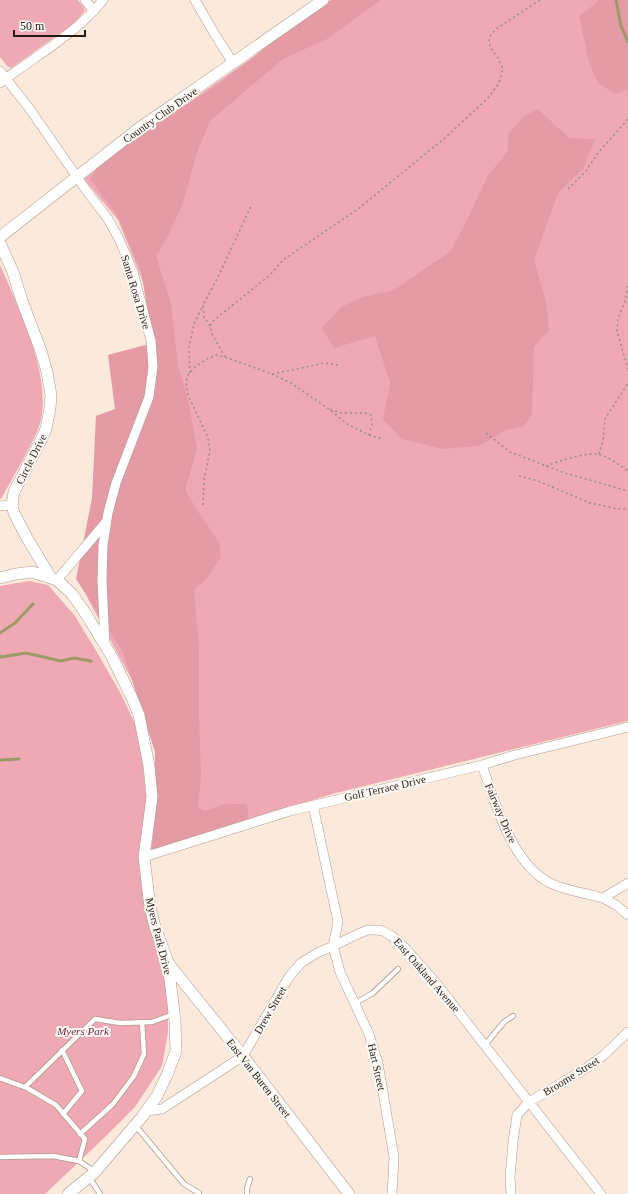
<svg xmlns="http://www.w3.org/2000/svg" width="628" height="1194" font-family="Georgia,serif">
<style>
.green{fill:#efa9b4}
.forest{fill:#e49ba6}
.lines{fill:none;stroke-linecap:round;stroke-linejoin:round}
.stream{stroke:#9e9a68;stroke-width:3}
.service-casing{stroke:#af998a;stroke-width:6}
.minor-casing{stroke:#af998a;stroke-width:10}
.tertiary-casing{stroke:#af998a;stroke-width:12}
.path{stroke:#9a8c82;stroke-width:1.5;stroke-dasharray:2 3;stroke-linecap:butt}
.service{stroke:#fff;stroke-width:4.5}
.minor{stroke:#fff;stroke-width:9}
.tertiary{stroke:#fff;stroke-width:11}
.labels{text-anchor:middle;stroke-width:4;stroke-linejoin:round;paint-order:stroke}
.street-label{font-size:11px;fill:#241b15;stroke:#fef9f5}
.park-label{font-size:11px;font-style:italic;fill:#721d34;stroke:#fef9f5}
</style>
<rect width="100%" height="100%" fill="#fbe9db"/>
<path class="green" d="M0,0H78L84,8L85,11L72,25L11,68L7,66L0,57Z
M335,0H628V721L332,794L156,849L159,757L132,680L88,599L120,524L158,347L145,287L118,220L84,179L134,140Z
M0,265C18,306 51,374 41,420C40,424 38,429 36,434C26,456 13,477 1,499H0Z
M29,581L48,585L75,616L98,654L122,696L135,724L142,757L147,804L142,846L164,964L168,1008V1032L162,1066L135,1107L104,1138L45,1194H0V586Z"/>
<path class="forest" d="M331,0H381L327,39L283,59L210,121L196,155L183,203L167,238L156,256L171,304L178,366L188,400L197,448L185,490L199,513L219,542L221,557L207,578L194,590L199,646V716L201,776L198,808L205,811L225,804H247L249,821L151,851L155,817V752L123,652L76,579L92,498L96,416L115,409L108,355L153,343L141,271L117,215L90,179L99,165L149,128L219,84L271,43Z
M598,0H628V90L616,94L598,83L589,62L579,16L596,3Z
M538,109L569,138L595,139L583,169L558,193L534,260L547,306L549,330L534,347L532,414L523,427L506,430L479,446L442,449L402,439L383,419L390,383L375,336L334,348L322,328L341,307L363,297L394,290L450,252L468,218L487,177L507,152L509,133L524,116Z"/>
<g class="lines">
<path class="stream" d="M616,0L621,26L628,42
M0,633L15,623L33,604
M0,656L1,657L26,653L61,661L74,658L91,661
M0,760L19,759"/>
<defs>
<path id="service" d="M355,1003L373,993L398,969
M485,1045L504,1022L513,1016
M62,1050L82,1091L63,1114
M0,1078L27,1088L56,1105L85,1139L79,1161
M25,1087L95,1019L120,1023L152,1022L174,1014
M135,1125L184,1184L199,1193
M80,1134L113,1104L134,1076L144,1054L142,1022
M0,1157L53,1156L79,1161L94,1171
M89,1177L100,1194
M247,1194V1188L250,1179"/>
<path id="minor" d="M85,0L94,11
M195,0L214,33L233,63
M0,71L29,108L86,190L108,219L119,239L133,272L151,341L153,367L149,397L116,483L108,513L103,545L102,580L105,645
M0,83C35,56 75,35 103,0
M0,506L12,505
M57,580L106,522
M482,765C495,803 512,864 550,883C566,891 586,893 603,898L628,883
M313,805L338,922L333,946L340,972L369,1034L378,1063L394,1157L392,1194
M144,857L290,811L482,765L515,755L628,727
M603,898L616,905L628,915
M147,1111L162,1109L243,1056L289,977L301,963L317,953L333,946L358,934L368,930H377L383,931L392,936L406,949L436,983L601,1194
M511,1194L510,1177L513,1142L517,1115L529,1102L585,1069L604,1055L628,1032"/>
<path id="tertiary" d="M0,237L138,129L323,0
M0,243L13,272L22,301L41,351L47,372L51,395L50,408L46,429L41,440L14,492L12,505L14,513L27,538L51,578
M0,578L16,574L32,572L51,578L57,580L72,594L86,614L112,657L132,698L139,715L149,766L152,797L144,857L150,907L155,927L168,962L175,1021L176,1051L167,1075L157,1096L142,1117L95,1172L68,1194
M168,963L243,1056L349,1194"/>
</defs>
<use href="#service" class="service-casing"/>
<use href="#minor" class="minor-casing"/>
<use href="#tertiary" class="tertiary-casing"/>
<path class="path" d="M568,189L586,171L598,153L628,119
M628,286L625,301L618,319L617,331L628,369
M210,326L204,317L203,305L218,277L252,204
M225,357L212,334L210,326L213,321L270,275L283,260L358,209L446,137L489,97L499,83L503,69L498,58L490,47L489,39L491,35L496,29L540,0
M190,373L189,347L194,324L203,305
M272,374L291,383L329,409L347,424L369,435L372,424L371,415L365,413H341L329,409
M486,433L510,452L565,473L628,491
M369,435L383,439
M599,454L603,441L605,419L628,383
M546,466C560,461 587,451 601,455C611,458 619,465 628,471
M519,476L538,481L590,503L614,508L628,510
M203,505L204,480L210,450L208,438L188,395L186,382L188,375L195,367L205,360L216,355L225,357L272,374L297,369L324,363L338,365"/>
<use href="#service" class="service"/>
<use href="#minor" class="minor"/>
<use href="#tertiary" class="tertiary"/>
</g>
<g class="labels">
<g class="street-label">
<text transform="translate(160 115) rotate(-35)" y="4">Country Club Drive</text>
<text transform="translate(136 292) rotate(73)" y="4">Santa Rosa Drive</text>
<text transform="translate(31 459) rotate(-63)" y="4">Circle Drive</text>
<text transform="translate(385 788) rotate(-13)" y="4">Golf Terrace Drive</text>
<text transform="translate(501 813) rotate(67)" y="4">Fairway Drive</text>
<text transform="translate(159 936) rotate(76)" y="4">Myers Park Drive</text>
<text transform="translate(427 975) rotate(49)" y="4">East Oakland Avenue</text>
<text transform="translate(270 1010) rotate(-60)" y="4">Drew Street</text>
<text transform="translate(377 1067) rotate(77)" y="4">Hart Street</text>
<text transform="translate(571 1076) rotate(-32)" y="4">Broome Street</text>
<text transform="translate(259 1078) rotate(52)" y="4">East Van Buren Street</text>
</g>
<g class="park-label">
<text x="83" y="1035">Myers Park</text>
</g>
</g>
<path d="M14 30v6h71v-6" fill="none" stroke="#241b15" stroke-width="2"/>
<text x="20" y="30" font-size="12" fill="#241b15" stroke="#fef9f5" stroke-width="3" paint-order="stroke">50 m</text>
</svg>
